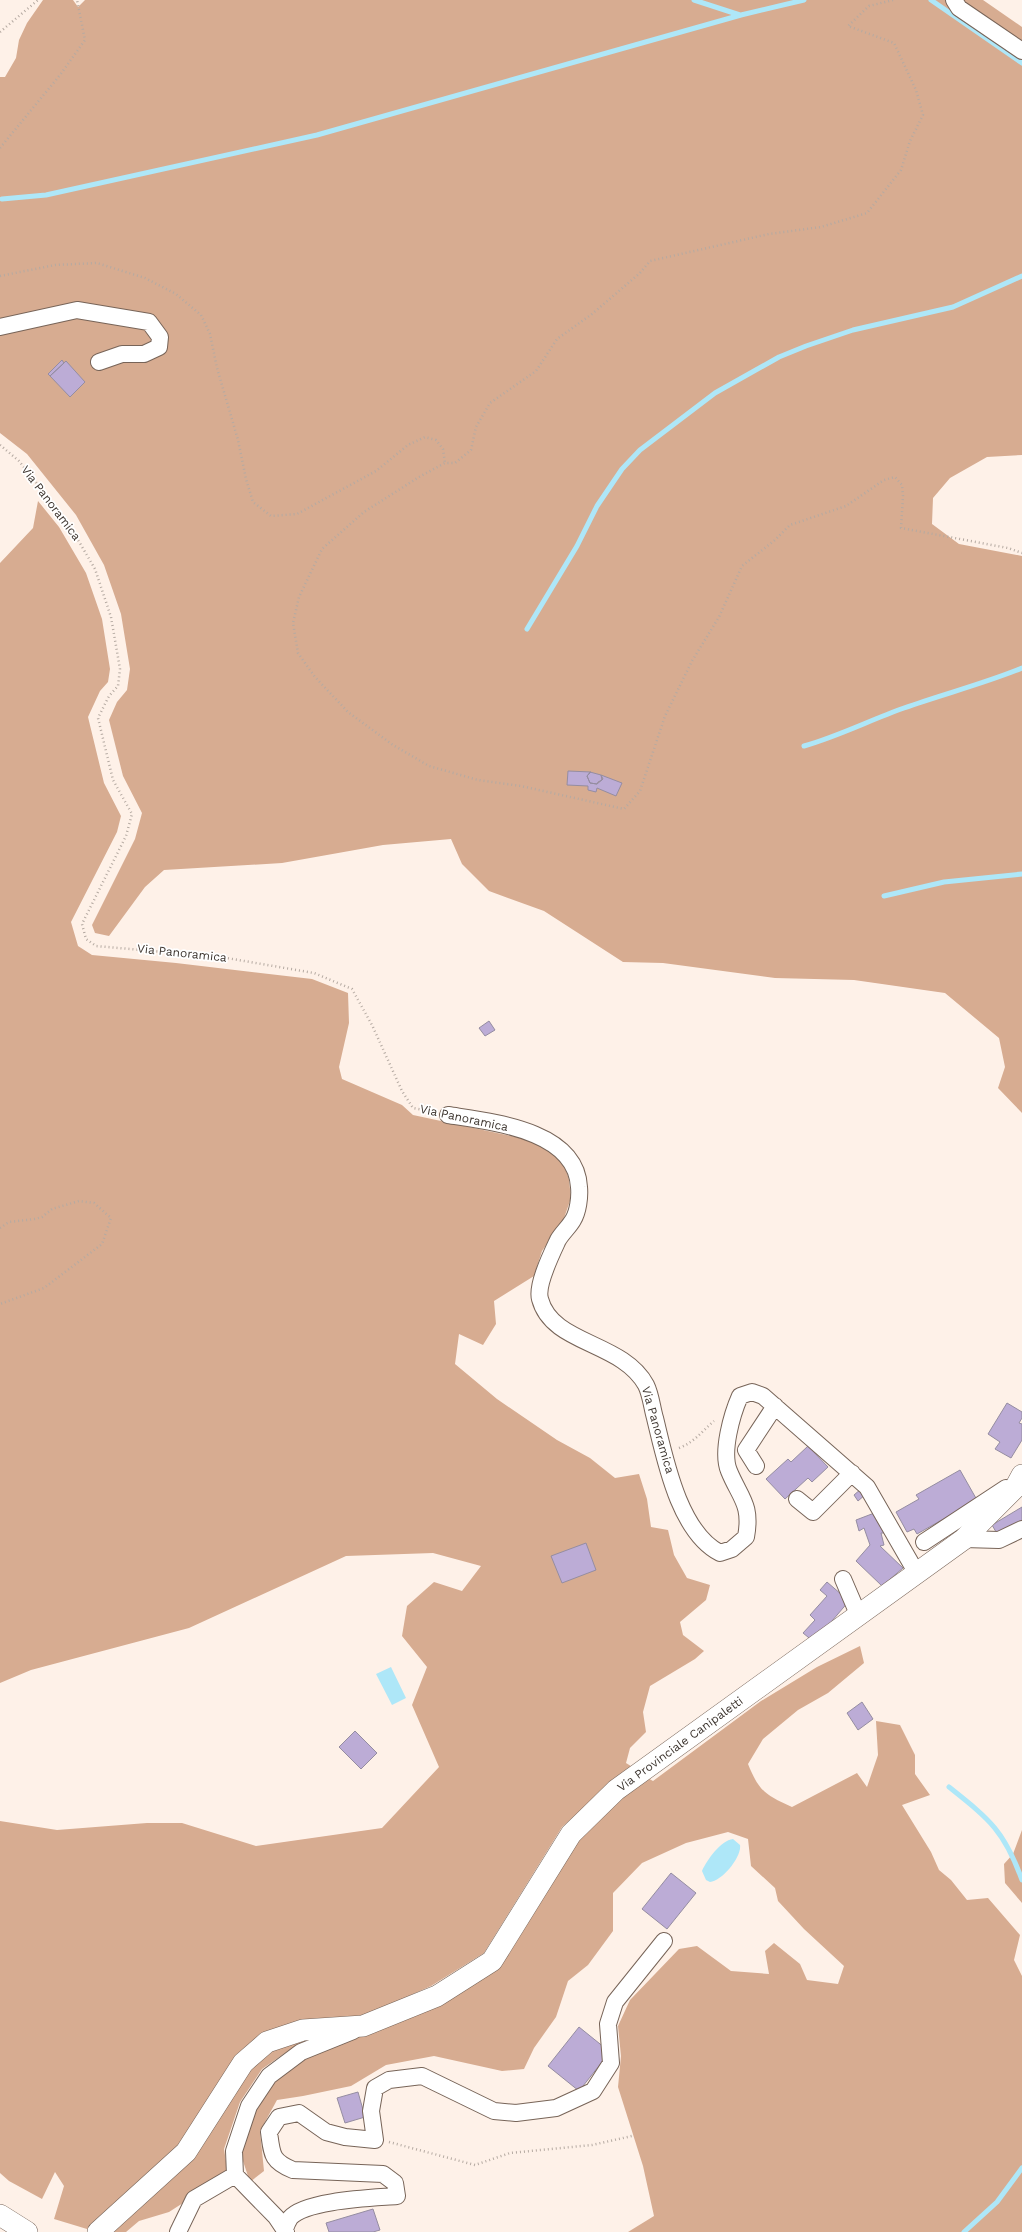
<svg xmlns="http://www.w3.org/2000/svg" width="1022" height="2232" font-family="'Work Sans',sans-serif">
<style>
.forest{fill:#d7ac91}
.water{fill:#aee7f8}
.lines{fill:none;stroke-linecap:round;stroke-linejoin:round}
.stream{stroke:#aee7f8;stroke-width:5}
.building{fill:#bcacd6;stroke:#958da1}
.minor-casing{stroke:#776458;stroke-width:18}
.major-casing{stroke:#776458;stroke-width:22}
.path{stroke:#b5aaa2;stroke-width:2.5;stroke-dasharray:1 3;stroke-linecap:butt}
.minor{stroke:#fff;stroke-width:16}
.major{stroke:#fff;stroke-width:21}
.labels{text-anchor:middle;stroke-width:3.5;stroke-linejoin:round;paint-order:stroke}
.street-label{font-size:12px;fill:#3d352f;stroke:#fff}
</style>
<rect width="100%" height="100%" fill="#fef1e8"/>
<path class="forest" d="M43,0H73L78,7L85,0H983L1022,27V455L987,457L950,478L933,498L932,524L959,544L1022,556V1113L998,1088L1005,1067L999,1038L945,993L854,980L775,978L663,963L623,962L544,911L489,891L462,864L451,839L383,845L282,863L164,870L145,887L109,936L95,933L92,925L135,839L142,813L123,776L109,720L117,702L127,690L130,669L121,614L104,565L76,515L27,454L0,433V77H5L16,58L19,40L27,23Z
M38,501L59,527L86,573L102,619L110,669L108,682L100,691L88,717L104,783L121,816L117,832L71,922L78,946L92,955L176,963L312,979L348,993L349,1023L339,1067L342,1079L402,1105L413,1115L525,1139L546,1148L564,1164L569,1180L571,1198L563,1221L542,1251L534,1276L494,1301L496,1324L483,1345L459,1334L455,1364L497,1399L557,1440L590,1458L615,1478L639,1474L647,1499L651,1527L668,1530L674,1555L687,1578L710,1585L706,1600L680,1622L683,1635L704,1651L695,1659L650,1686L643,1712L646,1732L630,1748L626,1763L634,1768L611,1785L562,1827L484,1953L431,1986L362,2017L262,2034L179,2147L87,2229L54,2219L64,2186L55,2172L42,2199L9,2181L0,2173V1821L57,1830L147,1823H182L256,1846L382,1828L439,1767L412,1705L427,1667L402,1636L407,1606L434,1582L462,1591L481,1566L433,1553L346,1556L189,1628L31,1670L0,1683V563L33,528Z
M860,1646L864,1663L828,1693L798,1710L763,1739L748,1764C759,1791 765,1795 792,1807L857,1773L867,1787L878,1755L876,1721L900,1725L915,1755V1774L930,1795L902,1805L931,1852L939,1870L951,1880L967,1900L988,1898L1020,1935L1014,1960L1022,1976V2232H628L654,2216L643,2166L618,2087L621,2056L618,2026L630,2000L679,1949L697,1946L731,1971L769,1974L765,1951L774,1943L800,1964L807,1980L838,1984L844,1966L804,1929L778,1901L775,1888L751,1866L748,1839L728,1832L686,1843L642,1863L613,1893V1931L588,1965L568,1981L556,2017L534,2048L524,2069L502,2071L434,2056L386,2065L351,2086L303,2096L277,2100L260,2131L264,2171L250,2182L240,2152L255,2109L274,2080L305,2057L498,1967L576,1839L646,1777L653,1781L761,1701L817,1667Z
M1022,1830V1903L1005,1883L1004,1864L1013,1854Z
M333,2033L298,2044L262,2069L240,2102L224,2149L228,2174L169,2212L139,2221L126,2232H109L249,2068L271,2049Z"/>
<path class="water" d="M391,1667L406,1698L392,1705L376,1674Z
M733,1839L740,1845C742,1857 722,1881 710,1882L706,1880L702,1871C707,1860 721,1840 733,1839Z"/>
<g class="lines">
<path class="stream" d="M694,0L740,15
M931,0L1022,63
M2,199L46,195L317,135L741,15L804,0
M527,629L577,546L597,506L622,469L640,450L715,393L779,357L806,346L853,330L953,307L1022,276
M804,746C839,736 870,720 904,708C943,694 983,684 1022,668
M884,896L944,882L1022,874
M949,1787C989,1819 1004,1830 1022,1880
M964,2232L997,2202L1022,2168"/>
</g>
<path class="building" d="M62,360L64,363L50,376L48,374Z
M66,361L85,382L70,397L50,376Z
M568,771L591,772L587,776L590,783L597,784L603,779L601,775L622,783L616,796L597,788L596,792L588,790V786L567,785Z
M590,772L601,775L602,780L598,782L597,784L590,783L587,776Z
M489,1021L495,1030L485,1036L479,1028Z
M1007,1403L1022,1412V1418L1019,1423L1022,1424V1440L1011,1458L995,1449L1000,1442L988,1434Z
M808,1446L828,1467L812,1482L808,1478L785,1499L766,1479L788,1459L791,1462Z
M960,1470L977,1500L917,1534L914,1529L907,1532L896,1512L919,1499L916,1495Z
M861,1489L866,1494L858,1501L854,1495Z
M1022,1507V1523L999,1537L992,1525Z
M877,1512L886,1533H881L884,1545L880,1546L903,1568L882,1586L856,1561L870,1545L864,1528L859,1531L856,1520Z
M586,1543L596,1570L562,1583L551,1556Z
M827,1582L849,1601L814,1642L803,1633L815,1620L810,1615L827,1596L820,1590Z
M862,1702L873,1719L858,1730L847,1713Z
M355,1731L377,1753L361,1769L339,1747Z
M671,1873L696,1893L667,1929L642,1909Z
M579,2027L610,2052L579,2091L548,2066Z
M358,2092L365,2117L345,2123L337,2098Z
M373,2209L380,2230L373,2232H329L326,2223Z"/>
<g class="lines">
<defs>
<path id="minor" d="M954,0L959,8L1022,51
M0,327L77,310L149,322L160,337L159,347L144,354H122L99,362
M448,1115C492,1122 576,1130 579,1187C580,1197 578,1212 573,1220C569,1227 562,1233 558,1240C552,1253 536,1285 540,1299C552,1345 622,1341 646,1385C651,1395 652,1408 655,1418C665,1459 679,1532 720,1553L732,1549L746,1537C752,1504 740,1498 729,1471C721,1452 732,1414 740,1396L752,1392L763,1396L867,1487L916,1572
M756,1466L746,1450L775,1406
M797,1499L813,1512L852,1473
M964,1539L999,1540L1022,1529
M924,1542L1006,1488
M843,1579L858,1614
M285,2229C286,2226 288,2221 290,2218C305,2200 373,2198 397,2196L395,2183L383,2174L293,2170C271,2161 272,2154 269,2132L279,2117L299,2113L326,2132L345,2137L375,2140L371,2111L375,2088L389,2080L422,2076L494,2111L516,2113L556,2108L593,2091L611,2063L608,2024L615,2002L664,1941
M178,2232L194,2199L235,2175
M286,2232L276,2217L235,2175L234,2151L249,2106L269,2076L301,2052L353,2031"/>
<path id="major" d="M0,2215L27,2232
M98,2232L186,2152L243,2063L267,2042L303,2030L363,2026L437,1996L492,1961L571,1834L616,1790L964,1539L1015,1488L1022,1475"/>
</defs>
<use href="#minor" class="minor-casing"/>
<use href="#major" class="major-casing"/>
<path class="path" d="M893,0L869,6L848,26L894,43L916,90L923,115L910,141L901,170L867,213L821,227L769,234L650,261L640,273L592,314L557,339L536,371L490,403L476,427L471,450L455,463H445L419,477L364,512L322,549L299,597L293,623L298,653L315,677L348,712L393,745L429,766L478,780L521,786L624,809L640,791L665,716L692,661L719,617L742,566L775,540L790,525L846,506L884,480L895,477L902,485L903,496L901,528L1008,548L1022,553
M0,32L38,0
M0,148L60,75L85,40L77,0
M0,276L55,265L97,263L145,278L176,294L201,315L210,334L217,368L238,440L246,479L253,502L271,516L297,514L376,471L408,445L425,437L436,440L443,449L445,463
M0,445L19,461L67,521L95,569L111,617L120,669L118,686L109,696L98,718L113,780L132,814L126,836L82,924L86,939L96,946L221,957L314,973L352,989L372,1025L402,1091L413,1108L433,1112
M0,1228L9,1222L35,1219L42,1217L52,1209L79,1201L94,1203L111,1218L102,1244L44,1288L0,1304
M679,1448C695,1442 702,1431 714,1421
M389,2142L475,2165L510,2153L592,2145L632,2136"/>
<use href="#minor" class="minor"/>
<use href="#major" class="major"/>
</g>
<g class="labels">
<g class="street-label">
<text transform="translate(51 503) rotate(53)" y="4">Via Panoramica</text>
<text transform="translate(182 953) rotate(6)" y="4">Via Panoramica</text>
<text transform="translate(464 1118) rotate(12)" y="4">Via Panoramica</text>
<text transform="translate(658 1430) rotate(74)" y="4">Via Panoramica</text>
<text transform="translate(680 1744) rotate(-36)" y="4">Via Provinciale Canipaletti</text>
</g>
</g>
</svg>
